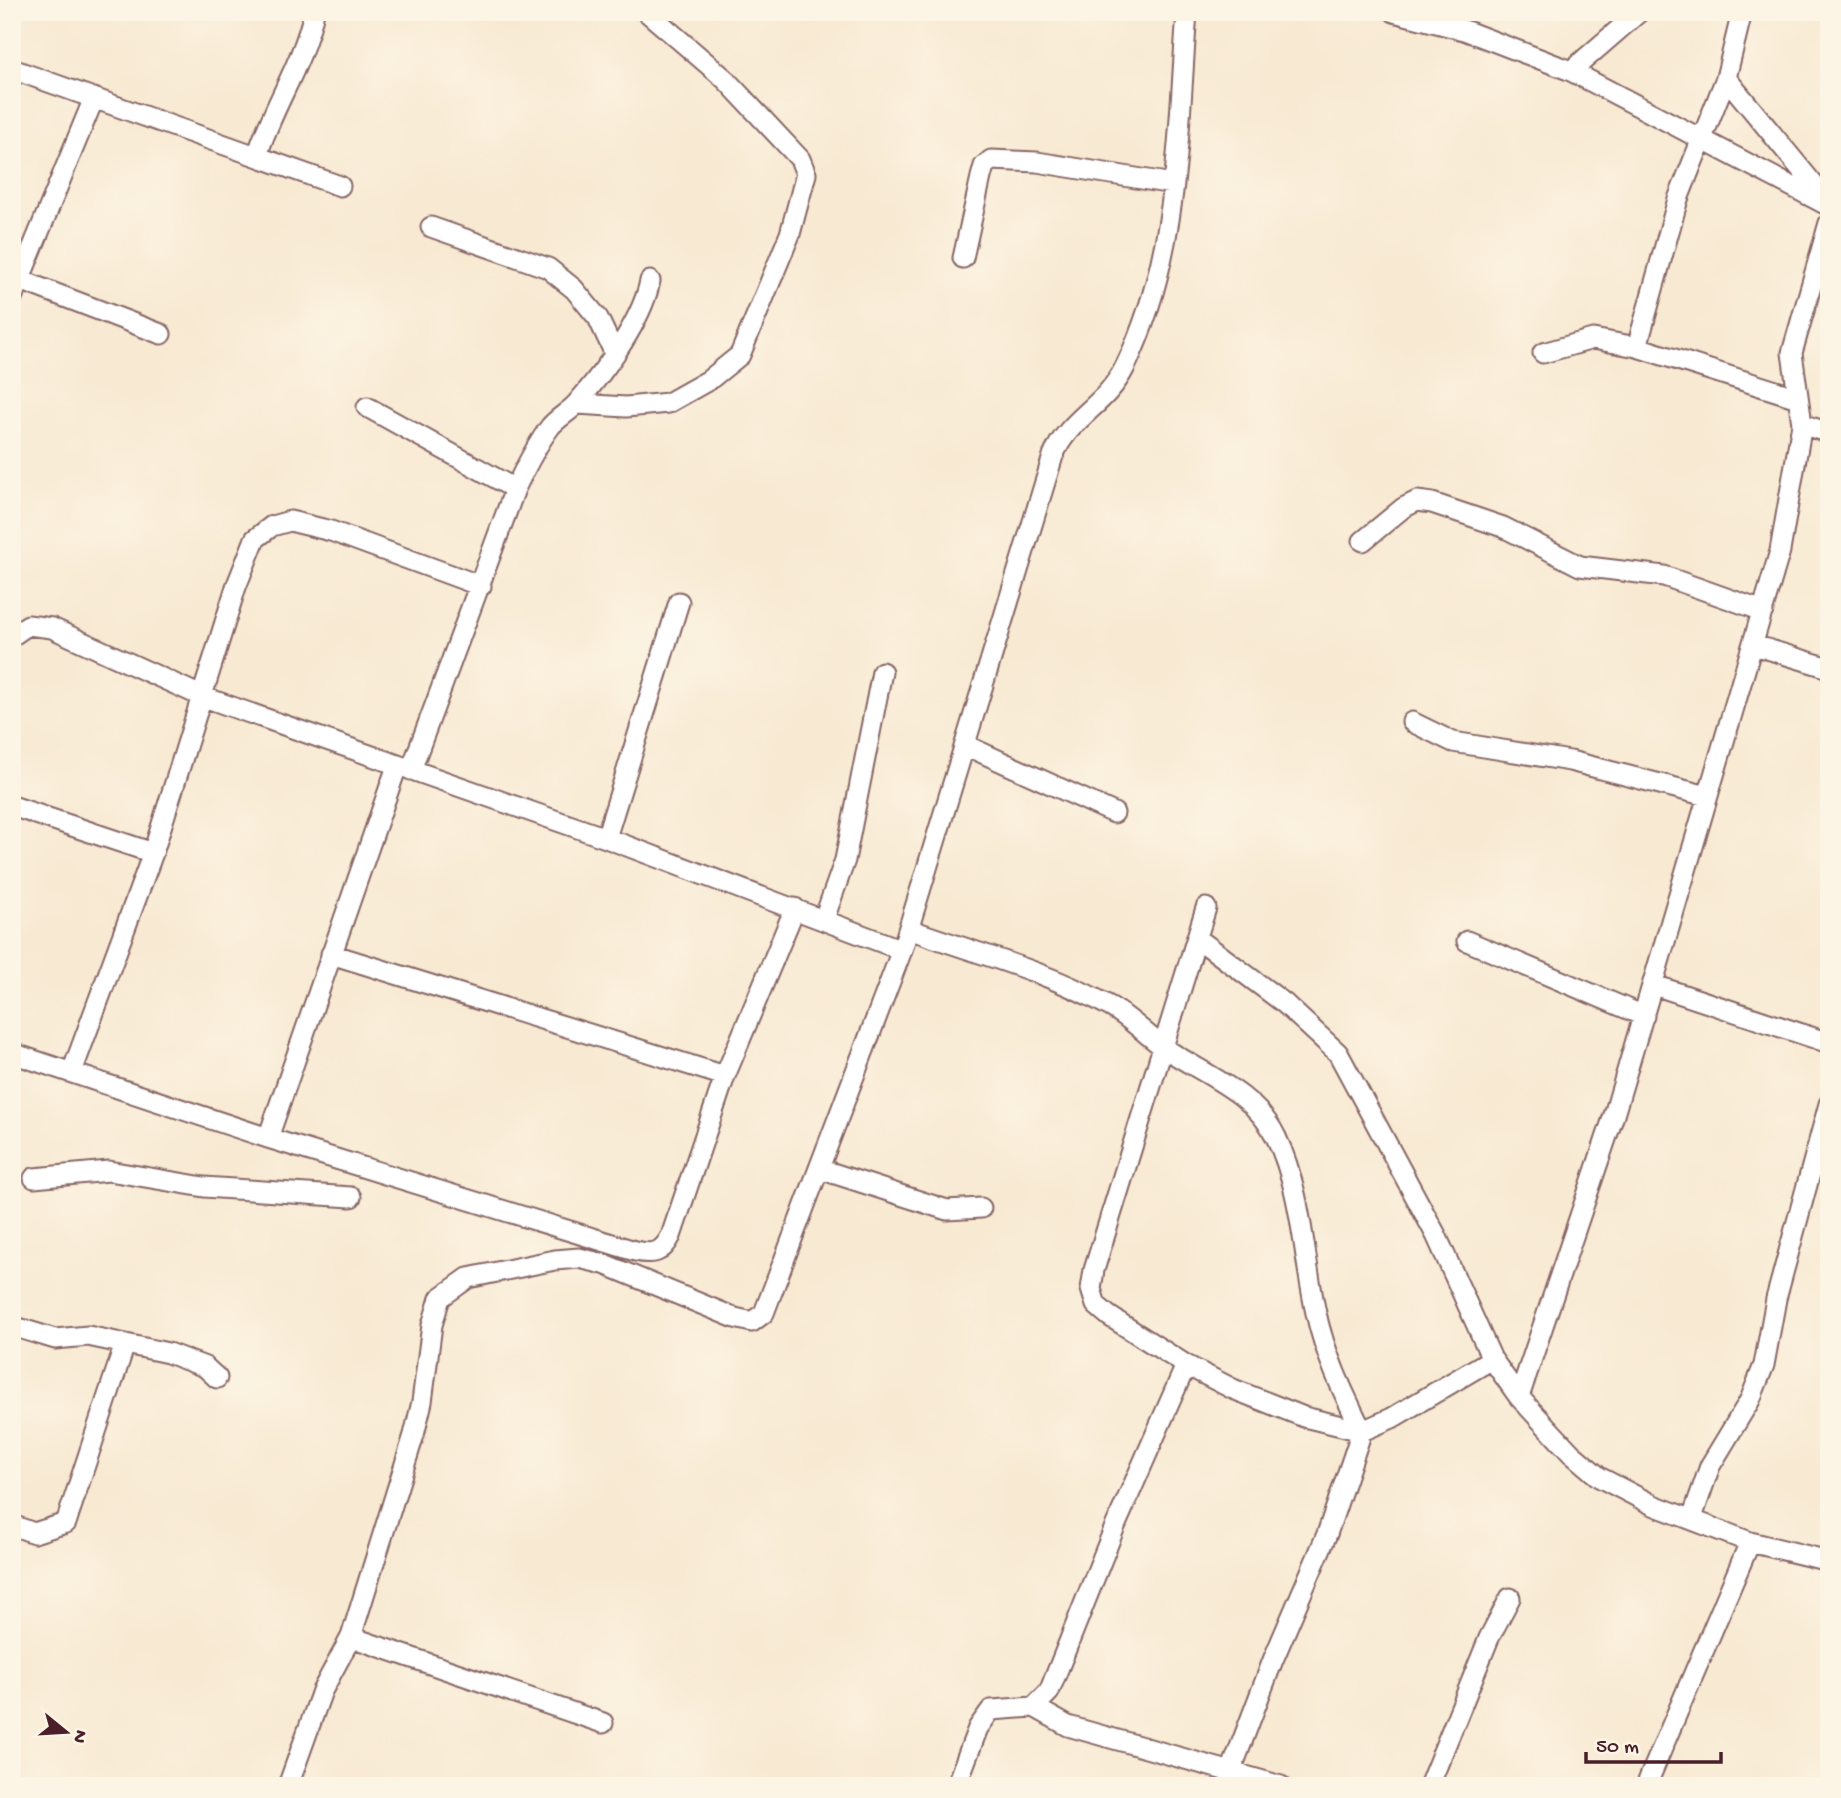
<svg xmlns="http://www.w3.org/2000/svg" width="1841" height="1798" font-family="'Gochi Hand',sans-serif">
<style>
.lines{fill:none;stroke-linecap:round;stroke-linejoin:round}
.minor-casing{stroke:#876665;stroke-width:23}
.minor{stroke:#fff;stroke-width:19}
</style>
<rect width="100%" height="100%" fill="#fcf5e5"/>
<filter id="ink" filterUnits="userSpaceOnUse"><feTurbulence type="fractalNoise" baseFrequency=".0143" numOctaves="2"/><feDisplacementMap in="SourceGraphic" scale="14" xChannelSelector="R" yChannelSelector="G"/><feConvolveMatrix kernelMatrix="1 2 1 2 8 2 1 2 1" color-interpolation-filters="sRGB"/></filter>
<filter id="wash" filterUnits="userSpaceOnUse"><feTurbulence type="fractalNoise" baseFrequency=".00686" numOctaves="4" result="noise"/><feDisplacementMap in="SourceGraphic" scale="28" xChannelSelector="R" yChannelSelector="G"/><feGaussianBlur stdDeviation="1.57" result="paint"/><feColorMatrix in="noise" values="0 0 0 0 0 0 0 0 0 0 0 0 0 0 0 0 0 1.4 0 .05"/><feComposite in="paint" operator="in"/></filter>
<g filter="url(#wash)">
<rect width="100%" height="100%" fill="#f8e9d2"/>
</g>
<g filter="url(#ink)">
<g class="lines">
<defs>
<path id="minor" d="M1394,12L1464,30L1571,71L1829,206
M12,69L340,186
M1571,71L1639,12
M1726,78L1828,202
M257,156C273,105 302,66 314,12
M431,227L548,268L574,289L598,318L614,352
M963,258L981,177L984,166L991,160L1037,162L1173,184
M20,280L161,334
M12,298L94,98
M1637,347L1678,199L1726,78L1742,12
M1543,353L1593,339L1637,347L1798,398
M577,404L626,407L668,403L709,380L740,355L790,234L806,174L800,159L725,79L647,12
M367,407L515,489
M1802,424L1829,433
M1363,541L1403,508L1417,501L1432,503L1503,527L1580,566L1664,576L1763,611
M12,636L28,625L52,628L201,696L606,838L902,950
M1754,645L1829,668
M1412,722L1453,742L1570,761L1707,796
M965,745L1114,813
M411,770L515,489C525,468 536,446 550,427C558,417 570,412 578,402C605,370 642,321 650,281
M12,806L153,853
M606,838L679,602
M1206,908L1094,1270L1091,1289L1096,1305L1109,1316L1186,1365L1233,1389L1304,1417L1362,1431L1392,1418L1492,1359
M824,919L845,860L882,672
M909,929C975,953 1050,972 1111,1007C1132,1019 1147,1036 1166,1049C1205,1075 1255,1093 1276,1137C1302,1191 1303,1255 1316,1313C1325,1355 1343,1392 1362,1431L1327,1534L1273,1660L1231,1771
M1197,938L1284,1003L1338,1053L1436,1235L1492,1359L1519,1397L1571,1453L1599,1477L1653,1505L1750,1542L1829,1561
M1467,941L1644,1016
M331,954L725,1076
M1654,985L1829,1043
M12,1053L268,1138L635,1251C654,1255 662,1253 671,1236L725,1076L795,908
M72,1072L153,853L236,587L255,539L272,526L290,521L331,531L481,586
M268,1138L397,766
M820,1169L947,1210L981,1208
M34,1178L109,1171L204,1187L351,1197
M12,1326L55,1339L88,1336L168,1353L205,1367L217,1378
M1519,1397L1614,1115L1780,551L1802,424L1792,353L1829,223
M1692,1518L1710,1466L1750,1400L1764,1365L1776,1299L1829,1104
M12,1525L34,1533L66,1523L125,1344
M351,1637L603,1723
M1034,1707L1068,1726L1281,1786
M288,1786L322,1691L351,1637L414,1435L422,1402L432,1325L440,1298L468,1278L555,1260L579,1258L604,1264L735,1318L752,1322L764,1313L902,950L1053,456C1070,416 1105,407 1125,367C1179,256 1178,132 1187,12
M956,1786L978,1728L991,1710L1034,1707L1049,1692L1114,1529L1186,1365
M1429,1786L1489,1638L1510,1598
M1646,1786L1750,1542"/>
</defs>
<use href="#minor" class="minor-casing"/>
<use href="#minor" class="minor"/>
</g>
</g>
<rect width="1841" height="1798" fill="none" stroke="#fcf5e5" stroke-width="42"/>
<g transform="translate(66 1732) rotate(108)" stroke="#fcf5e5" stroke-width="5" paint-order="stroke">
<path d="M0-5L12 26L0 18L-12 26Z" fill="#4a1f2b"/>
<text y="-10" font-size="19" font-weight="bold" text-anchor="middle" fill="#4a1f2b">N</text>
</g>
<path d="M1586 1752v10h135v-10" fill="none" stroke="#4a1f2b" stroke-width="3.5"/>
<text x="1596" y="1752" font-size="21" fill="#4a1f2b" stroke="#fcf5e5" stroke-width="5" paint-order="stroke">50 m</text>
</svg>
